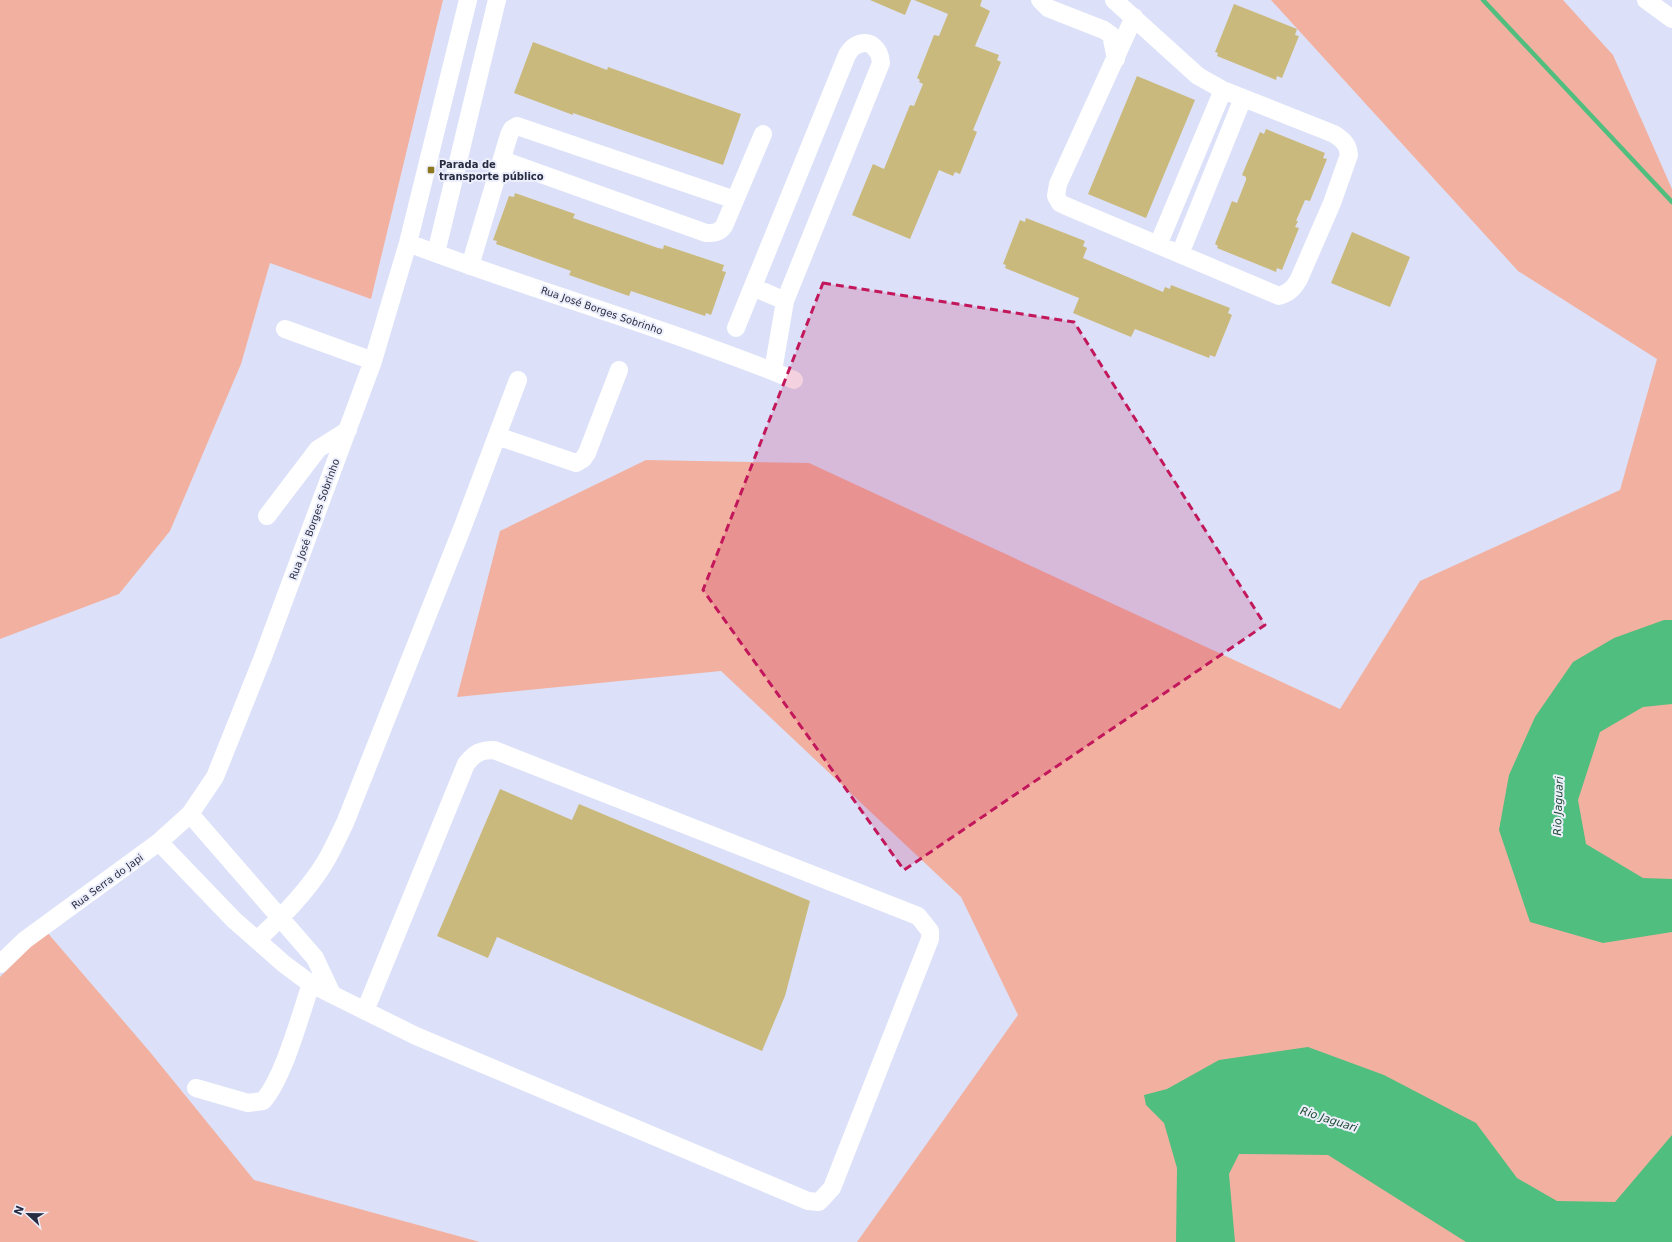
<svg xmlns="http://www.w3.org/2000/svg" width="1672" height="1242" font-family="'DejaVu Sans',sans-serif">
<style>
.green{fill:#f2b1a0}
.water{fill:#50be7e}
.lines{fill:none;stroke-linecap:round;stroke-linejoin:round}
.stream{stroke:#50be7e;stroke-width:4.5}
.building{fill:#cab97c}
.minor{stroke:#fff;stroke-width:18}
.marked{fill:#c2185b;fill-opacity:0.2;stroke:#c2185b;stroke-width:3;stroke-dasharray:8 5;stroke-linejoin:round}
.poi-dot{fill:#8e781e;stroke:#eceffb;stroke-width:1.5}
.labels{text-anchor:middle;stroke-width:4;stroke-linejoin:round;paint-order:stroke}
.poi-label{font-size:10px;font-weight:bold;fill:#282c42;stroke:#eceffb;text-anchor:start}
.street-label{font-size:10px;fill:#282c42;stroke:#eceffb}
.water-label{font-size:11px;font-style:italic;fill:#1e4a30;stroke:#eceffb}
</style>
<rect width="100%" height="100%" fill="#dce1f9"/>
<path class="green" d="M0,0H443L371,299L270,263L241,364L170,531L119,594L0,639Z
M1271,0H1563L1613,55L1672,189V1242H857L1018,1015L961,897L721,671L457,697L500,531L646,460L809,463L1340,709L1420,581L1620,490L1657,359L1518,271Z
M46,931L150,1052L254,1180L480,1242H0V977Z"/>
<path class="water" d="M1664,620H1672V704L1643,707L1600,732L1578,800L1586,844L1643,878L1672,879V932L1603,943L1530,922L1499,830L1509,775L1535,717L1573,662L1614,638Z
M1308,1047L1384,1075L1476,1123L1517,1178L1557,1201L1615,1202L1672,1135V1242H1466L1328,1155L1239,1154L1229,1174L1235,1242H1176L1177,1168L1164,1123L1146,1105L1144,1095L1167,1089L1219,1060Z"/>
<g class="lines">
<path class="stream" d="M1483,0L1672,202"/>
</g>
<path class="building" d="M870,0H911L905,15Z
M914,0H982L980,6L990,11L975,46L999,55L997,60L1001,62L973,130L977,132L960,174L955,172L953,176L939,170L910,239L852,215L873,164L884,169L910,105L914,106L923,84L919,82L920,80L917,78L934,35L939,36L948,14Z
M1234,4L1297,29L1295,35L1299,36L1282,78L1277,76L1276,80L1217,56L1218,53L1215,52Z
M533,42L607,70L608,67L741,114L723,165L573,113V115L514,93Z
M1137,76L1195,100L1146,218L1088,194Z
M1266,129L1325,153L1323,158L1327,159L1310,201L1305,200L1296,221H1298L1295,227L1299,228L1282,270L1277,268L1276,272L1217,248L1218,246L1215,244L1232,201L1237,203L1246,180V177L1242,175L1260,132L1264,134Z
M515,193L575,214L573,218L658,248L663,249L664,245L724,265L722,271L726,272L711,315L706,313L705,316L631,291L629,296L569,275L571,271L496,244L497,241L493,240L509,196L514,197Z
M1026,218L1085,241L1083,246L1087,248L1083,258L1163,292L1165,287L1170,289L1171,285L1230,308L1228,313L1232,315L1215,357L1210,355L1209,358L1135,329L1131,337L1073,313L1079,298L1005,268L1006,265L1003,264L1020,220L1025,222Z
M1352,232L1410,257L1390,307L1331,283Z
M500,789L572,820L579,804L810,901L785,996L762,1051L497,937L488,958L437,936Z"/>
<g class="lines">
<path class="minor" d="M1040,0L1048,8L1104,30L1111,35L1116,59
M1114,0L1198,76L1223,90L1334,134C1343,140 1348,144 1349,155L1332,203L1299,279C1294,288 1289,293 1279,296L1066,206L1060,203L1056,196L1058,184L1134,17
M1646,0L1672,19
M502,160L706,233C714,233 719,233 724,226L763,134
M408,243C536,292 668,328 794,380
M1158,245L1223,90
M436,253L497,0
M1180,254L1243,98
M470,266L509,135L512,129L517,126L735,200
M753,287L785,301
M736,328L847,55C849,52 852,47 855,46C870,37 880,50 881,63L785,301L773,371
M285,329L373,361
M497,436L576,463L583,459L587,453L619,370
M267,516L318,449L348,430
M190,814L315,958L332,994
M159,842L234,920L284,964L311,984L416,1036L808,1201L819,1202L832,1188L930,939V931L918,916L494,750C480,750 475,753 466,764L365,1011
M257,940C282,917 306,893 324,864C332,851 338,837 345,823L463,526L518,380
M0,964L25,940L159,842L190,814L215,777L263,657L373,361L408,243L468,0
M196,1088L248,1103L263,1101C284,1077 300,1016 311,984"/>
</g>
<path class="marked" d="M823,283L1074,322L1265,625L904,870L703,590Z"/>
<rect class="poi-dot" x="427" y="166" width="8" height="8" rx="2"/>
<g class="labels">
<g class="poi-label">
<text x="439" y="168">Parada de<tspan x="439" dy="12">transporte público</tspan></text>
</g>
<g class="street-label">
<text transform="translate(602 310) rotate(19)" y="4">Rua José Borges Sobrinho</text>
<text transform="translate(314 519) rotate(-70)" y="4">Rua José Borges Sobrinho</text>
<text transform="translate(107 881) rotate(-36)" y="4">Rua Serra do Japi</text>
</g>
<g class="water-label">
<text transform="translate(1558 806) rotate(-88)" y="4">Rio Jaguari</text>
<text transform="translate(1329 1119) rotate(18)" y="4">Rio Jaguari</text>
</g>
</g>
<g transform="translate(28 1214) rotate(292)" stroke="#eceffb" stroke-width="3" paint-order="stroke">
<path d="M0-3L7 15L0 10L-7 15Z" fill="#282c42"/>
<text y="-6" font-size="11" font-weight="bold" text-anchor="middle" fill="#282c42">N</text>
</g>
</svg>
